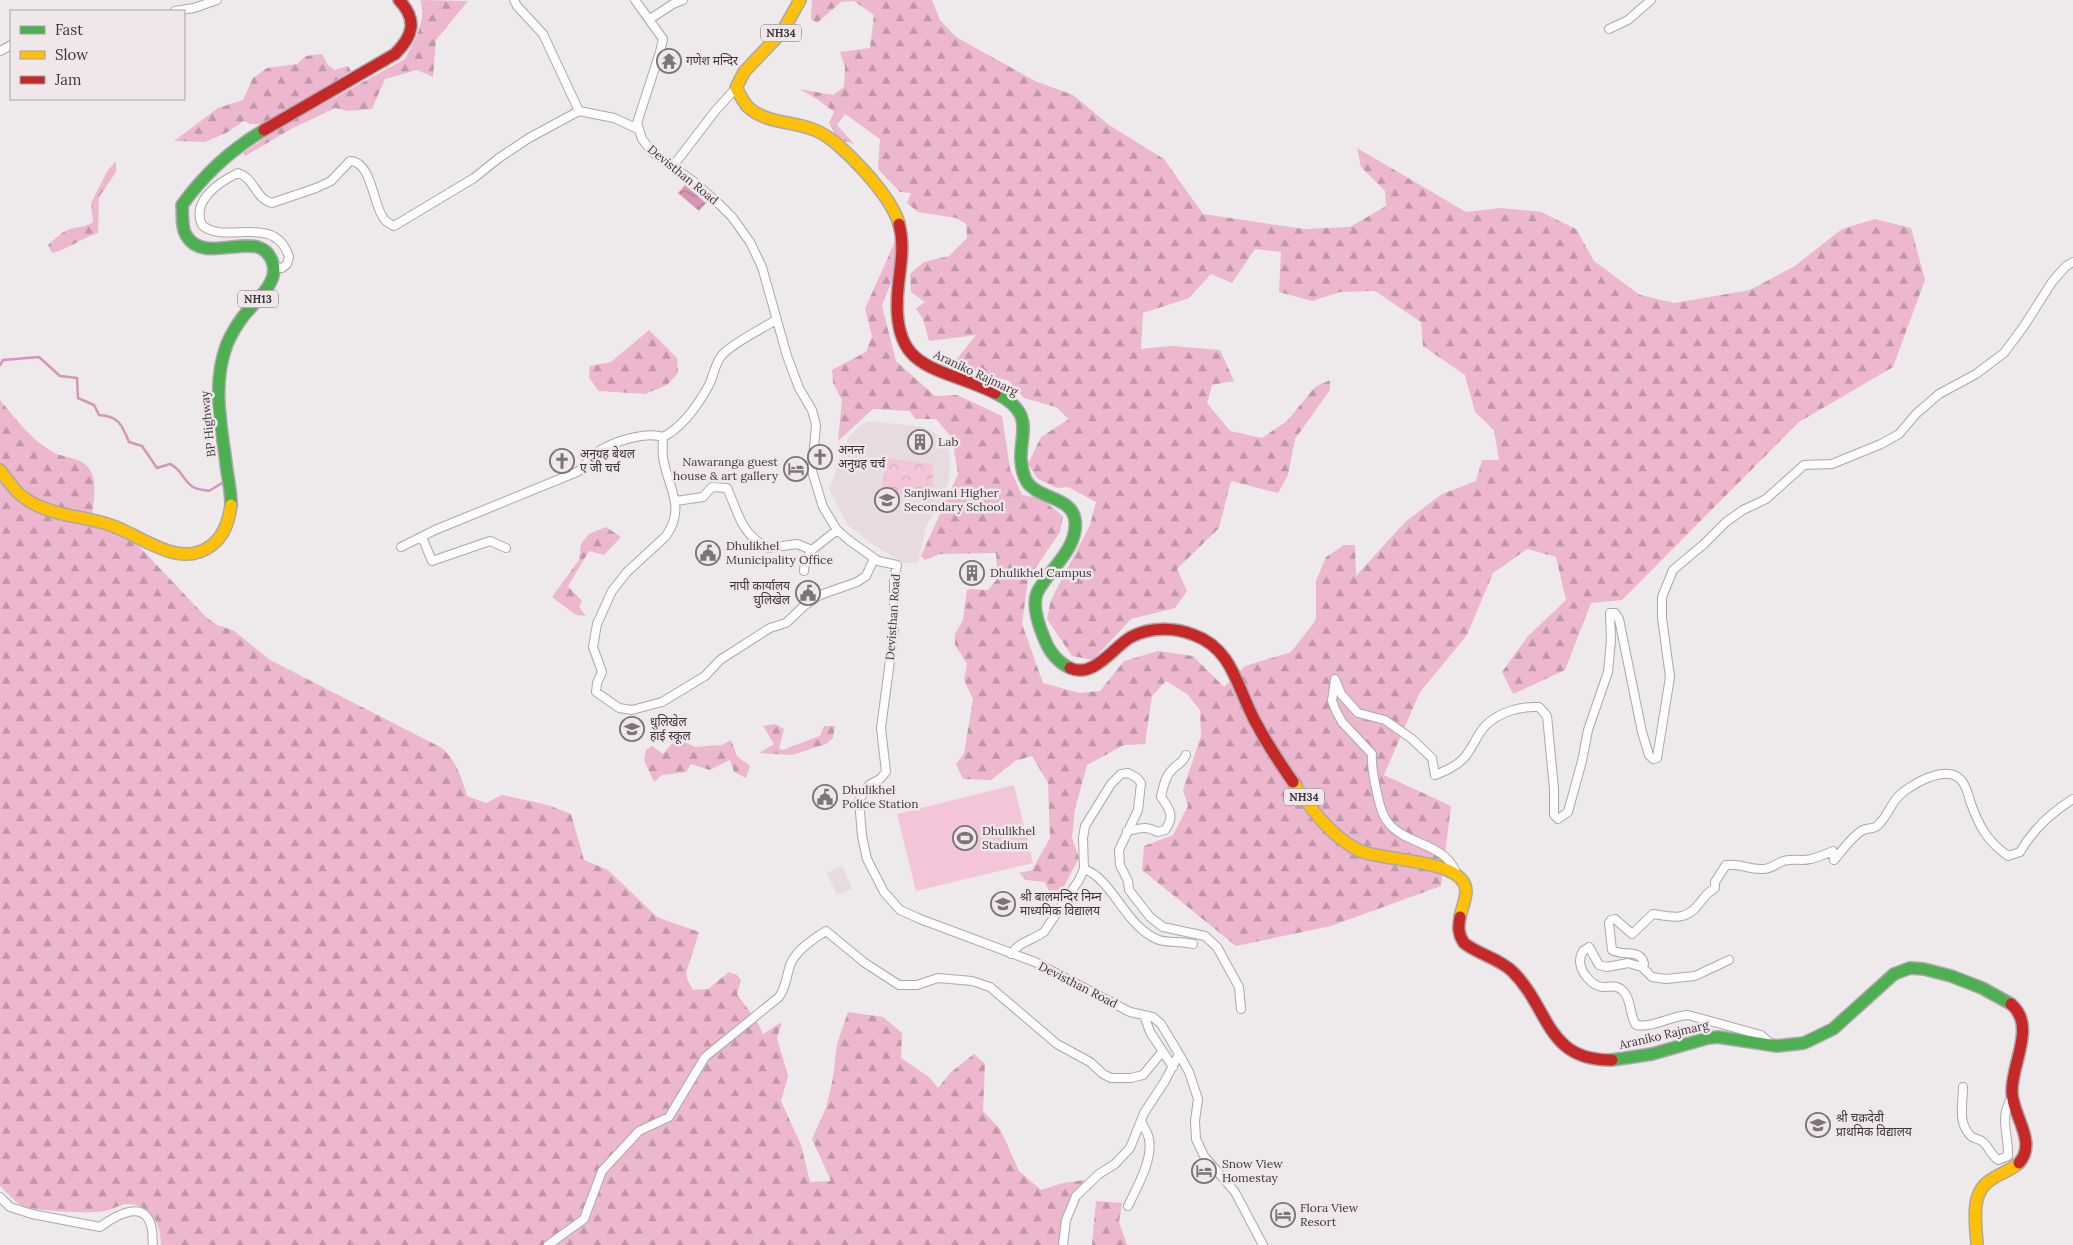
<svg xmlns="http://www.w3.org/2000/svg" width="2073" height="1245" font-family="Lora,'Noto Sans Devanagari',serif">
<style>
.built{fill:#e7dbe0}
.forest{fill:url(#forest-firs)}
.park{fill:url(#park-crowns)}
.pitch{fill:#f4c5d9}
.water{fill:url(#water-waves)}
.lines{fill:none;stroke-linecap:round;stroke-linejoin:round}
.stream{stroke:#d796b5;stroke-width:2.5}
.street-casing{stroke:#aba8aa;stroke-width:10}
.fast-casing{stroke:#aba8aa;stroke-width:14}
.slow-casing{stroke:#aba8aa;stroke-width:14}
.jam-casing{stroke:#aba8aa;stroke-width:14}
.street{stroke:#fcfcfc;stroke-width:8}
.fast{stroke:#4caf50;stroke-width:11}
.slow{stroke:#ffc107;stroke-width:11}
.jam{stroke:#c62828;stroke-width:11}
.labels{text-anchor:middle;stroke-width:5;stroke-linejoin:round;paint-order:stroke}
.shield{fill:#f0e7eb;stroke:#726c6f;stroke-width:1}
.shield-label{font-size:11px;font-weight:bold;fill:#3c383a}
.poi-label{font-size:12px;fill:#3c383a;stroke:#f0e7eb;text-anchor:start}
.street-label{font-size:12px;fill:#3c383a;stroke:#f0e7eb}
</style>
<defs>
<pattern id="forest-firs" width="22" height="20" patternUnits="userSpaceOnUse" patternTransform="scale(1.25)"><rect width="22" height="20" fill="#ecb7cf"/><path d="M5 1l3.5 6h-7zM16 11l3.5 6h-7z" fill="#c096a9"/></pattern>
<pattern id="park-crowns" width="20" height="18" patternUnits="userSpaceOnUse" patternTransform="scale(1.25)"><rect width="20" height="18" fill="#f4c5d9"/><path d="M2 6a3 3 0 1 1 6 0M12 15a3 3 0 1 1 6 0" fill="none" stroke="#d2aabb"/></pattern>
<pattern id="water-waves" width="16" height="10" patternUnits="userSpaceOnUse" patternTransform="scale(1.25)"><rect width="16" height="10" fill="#d796b5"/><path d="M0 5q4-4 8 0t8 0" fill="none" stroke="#b07b94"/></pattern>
</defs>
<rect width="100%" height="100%" fill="#eee9eb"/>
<path class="built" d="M869,421L923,427L945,439L950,456L949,481L935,512L926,526L918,563H904L872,544L847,524L829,489L848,438L861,425Z
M842,866L852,889L837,895L827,873Z"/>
<path class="forest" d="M420,0L468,1L436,40L433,77L417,70L385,79L372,109L348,111L335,108L291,129L245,156L243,153L283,126L405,59C414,42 428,19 420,0Z
M812,0H932L940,20L956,37L1035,81L1073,95L1109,125L1164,159L1203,214L1304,229L1350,227L1386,206L1385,191L1361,167L1357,148L1466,212L1501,208L1541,212L1576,229L1594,261L1640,295L1674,303L1750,290L1795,266L1842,229L1875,219L1911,228L1925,280L1893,367L1799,422L1622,600L1591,603L1565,670L1513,694L1502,672L1528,636L1566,600L1556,557L1527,549L1493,573L1467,635L1420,692L1384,775L1451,806L1441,886L1331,926L1236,946L1142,870L1144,846L1173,835L1188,806L1183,790L1201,736L1200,710L1187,694L1166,681L1152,696L1145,744L1124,745L1087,765L1075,809L1072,838L1079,858L1060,894L1052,898L1045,882L1026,880L1019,873L1032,870L1050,838L1048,783L1032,756L1015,761L991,780L963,779L956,764L964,754L973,699L964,680L967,664L955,645V634L963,620L967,589L988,590L998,578L996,553L940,554L925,560L921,556L958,474L952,438L936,419H915L910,411L873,409L838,441L842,400L833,383L832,370L866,352L872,336L865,309L893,246L898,237L897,267L882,306L896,361L935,396L957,395L1002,416L1010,469L1022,495L1040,498L1063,516L1060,532L1028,579L1022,624L1043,683L1079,693L1100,691L1124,661L1158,651L1193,656L1224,687L1245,666L1291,652L1316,620V581L1326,557L1344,545H1355L1356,576L1405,522L1442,494L1476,481L1482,460H1499L1494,430L1475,412L1465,375L1423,346L1421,322L1375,291L1340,292L1312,301L1279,292L1281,252L1255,249L1232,283L1211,274L1189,298L1143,313L1141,349L1171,346L1220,350L1234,381L1212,385L1207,403L1230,431L1262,438L1287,421L1315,387L1330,380V390L1295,439L1288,475L1278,493L1231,481L1219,528L1177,569L1187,591L1175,608L1131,619L1093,660L1072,656L1047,619L1051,600L1090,525L1096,502L1068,487L1057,488L1038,479L1028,464L1041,437L1069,419L1056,407L1024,398L1009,381L967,369L957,359L976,335L929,341L923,319L916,309L925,302L911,292L910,274L924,262L949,256L967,238L966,224L956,218L918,212L907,203L911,193L900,192L878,169L880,139L845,114L837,125L854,144L838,139L829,123L834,112L817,99L799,89L833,95L844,87L845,67L840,52L870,48L874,15L854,1L841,2L817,23L811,19Z
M322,54L328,65L335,70L348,66L351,71L264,124H250L244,121L226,133L205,142L174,141L218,108L243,100L253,78L267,68L297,64L306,56Z
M116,161V172L99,197L98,233C81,238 69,249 52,253L48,245C55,239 61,232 70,229C80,226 84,228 93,222L91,203L108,170Z
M649,330L677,358L678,373L667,385L645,394L599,391L589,378L590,366L611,362Z
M0,400C16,419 31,440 53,452C65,459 82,456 90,470C98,483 93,503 92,517L37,500L0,466Z
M0,475L20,499L133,540L205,616L217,625L233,630L270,660L442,748C456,761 462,778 467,796L486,803L502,795L548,805L571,814L584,860L608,870L657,917L699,932L686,973L688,981L693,990L708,989L729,972L737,975L741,980L737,994L758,1023L763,1034L782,1022L777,1038L788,1076L781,1101L801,1145L810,1182L831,1181L812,1139L826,1108L833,1078L837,1044L848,1012L883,1017L902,1033L901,1058L929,1077L938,1088L950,1073L974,1054L985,1064L983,1111L1000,1129L1019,1171L1041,1190L1063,1183L1085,1180L1066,1224L1059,1245H161C161,1223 150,1203 126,1204C119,1205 111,1210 104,1211C92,1214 34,1211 23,1206C15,1203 7,1192 0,1186Z
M606,527L621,537L604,555L589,551L568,586L582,601L579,607L586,616L576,615L552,597L579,560L581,544L589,534Z
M775,724L784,729L779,748L782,750L820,736L824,726H835L833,738L826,744L792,755L759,753L774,744L763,726Z
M677,738L695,747L722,745L731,740L737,756L750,766L746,778L734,772L730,760L710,770L691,764L686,772L662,775L654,782L644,760L646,750L652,746L663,754Z
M1096,1201L1122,1203L1119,1222L1127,1245H1092Z"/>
<path class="park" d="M886,458L933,464L932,500L882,492Z"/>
<path class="pitch" d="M1014,785L1033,863L916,891L897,814Z"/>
<path class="water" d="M685,185L706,203L699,211L678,193Z"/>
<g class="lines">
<path class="stream" d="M0,365L3,360L39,357L60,376L77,378L78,398L94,405L99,415C119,416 122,425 129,442L142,446L157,468L170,464C182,469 183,481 193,487C198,490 204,490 209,491L222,483"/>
<defs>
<path id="street" d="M514,0L517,6L543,34L579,111
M635,0L663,39L660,52L637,123L642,139L652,152L693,181L717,202L732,217L750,242L762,267L787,356L799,388L812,410L816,425L812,471L823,507L837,530L850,541L878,561L897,565L894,579V630L881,728L886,772L880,779L869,785L859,800L862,836L867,859L884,892L900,910L920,919L1035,962L1130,1012L1153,1017L1161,1024L1179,1054L1165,1081L1144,1113L1130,1148L1115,1164L1099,1174L1076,1196L1066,1220L1063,1245
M175,11L194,8L217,0
M650,19L673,4L683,0
M1609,29L1628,20L1651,0
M0,51L11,45
M673,166L716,110L736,88
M275,267L282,268L287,264L289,257C275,212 225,246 202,225C191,201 219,182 238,173C255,178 255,199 272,203L316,188L331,181L350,161C372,161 373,206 384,219C386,222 391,224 394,226L474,178L499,158L529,138L579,111L614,118L638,129
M776,320C760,330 736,341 723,354C715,362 714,375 709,385C698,405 683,427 663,437C663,444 662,451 663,457C667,487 687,506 666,536L627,572L612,591L597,624L593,647L602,672L597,683L596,692L619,708L632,710L662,702L705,676L720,660L770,628L786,623L804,606L820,595L857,582L866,576L874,559
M676,501L703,497L712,487L727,488C739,514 740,533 768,548L797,544L812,550L837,530
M422,537L432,561L490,541L506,548
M401,547L435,530L577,472C586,467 588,458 596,453C611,442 646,431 663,437
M804,571L805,560L812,550
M1127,831C1139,829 1146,825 1157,832L1165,830C1175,817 1170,809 1161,797C1163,788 1165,776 1172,770C1178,762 1181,766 1186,755
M1084,869C1113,879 1125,927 1159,940C1169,943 1181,941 1193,944
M1455,870C1442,842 1404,845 1387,821C1381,813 1379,802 1377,793C1374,779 1371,768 1372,754L1342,722L1336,711L1332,701L1335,679L1341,694L1358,713L1385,720L1412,739L1432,758L1435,775C1445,771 1455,767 1463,759C1472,750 1476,736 1485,726C1499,712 1520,706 1539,707L1547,716L1554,789V815L1558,819L1568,812L1582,761L1588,730L1608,672L1611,640L1610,613H1615L1619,619L1642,732L1649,755L1653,759L1657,758L1670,677L1662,618V597L1673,570L1704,544L1726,522L1743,510L1766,499L1804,465L1832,464L1881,444L1899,434L1916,414L1939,394L1976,374L2004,353L2024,326L2052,282L2066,266L2073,262
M1011,954C1020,941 1031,941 1044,932L1079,880L1084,869L1083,838L1085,826L1111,784L1121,774L1128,773L1137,778L1141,783L1138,810L1119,850L1120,865L1128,881L1129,890L1150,917L1163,927L1205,936L1217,947L1239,987L1241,1009
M1642,967L1652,977L1666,979L1695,976L1729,960
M1144,1015L1150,1032L1173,1067
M1771,1044L1761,1035L1688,1015C1670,1016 1654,1028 1636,1025C1629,1015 1632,1001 1624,992C1617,984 1612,987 1603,987C1592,986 1581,973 1580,962C1580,958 1581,954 1583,951L1589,947L1599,965L1607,967L1628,963L1642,967L1644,964C1641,948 1623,957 1612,950L1609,923L1611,920L1615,919L1632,934L1653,914C1671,917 1686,921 1698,905C1705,897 1705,894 1715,888V882L1726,865C1742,863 1748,870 1763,869C1771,869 1774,865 1781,862C1790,857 1801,862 1811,859C1819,857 1826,854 1833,851L1834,860C1842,851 1852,836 1863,830C1868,828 1873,829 1877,826C1886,819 1890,806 1897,798C1908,785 1947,763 1961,780C1966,785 1968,794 1970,801C1979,826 1986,840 2008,856L2020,852C2032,831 2052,812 2073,799
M1179,1054L1189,1072L1198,1099L1195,1121L1196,1139L1204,1156L1235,1192L1263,1245
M1963,1087C1963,1104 1957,1124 1972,1137C1975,1139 1980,1139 1983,1142C1989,1147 1991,1155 1998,1160L2008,1156C2009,1136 1999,1118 2011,1099
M0,1197L10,1207L32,1214L100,1227C116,1215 147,1197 152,1230C153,1234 152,1240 153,1245
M1128,1206C1137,1187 1153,1160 1149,1139C1148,1133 1143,1126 1141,1121
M548,1245L584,1219L602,1171L639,1131L669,1117L705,1057L779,997C787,986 786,975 791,963C796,951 814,938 826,931L865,963L899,985H917L938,978L972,981L990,987L1057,1044L1090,1062L1103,1074L1111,1078H1131L1143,1075L1162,1052"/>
<path id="fast" d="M995,393C1045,417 1010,442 1025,478C1034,500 1072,495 1075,520C1079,549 1047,571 1037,593C1032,606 1039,626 1044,638C1049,651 1057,662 1070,668
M231,505C231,494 229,482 227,471C222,428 211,386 227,344C231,335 236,326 242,318C252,304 279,284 273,264C262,223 205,269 186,235C181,227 183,214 182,205C205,173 230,150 264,130
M1612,1060L1652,1054L1708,1038L1718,1037L1777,1046L1804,1043L1833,1029L1894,974L1910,968L1924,969L1951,976L1982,988L2011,1004"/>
<path id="slow" d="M800,0L782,32L744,72L736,88C740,94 743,102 748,107C766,124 795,121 817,131C842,142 892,197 899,224
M0,470C7,479 13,489 22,496C48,517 83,515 113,526C144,537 180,570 212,545C225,535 229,520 231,505
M1293,782C1310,808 1331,836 1358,850C1382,862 1465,858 1466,891C1466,899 1462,908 1460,917
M1977,1245C1976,1223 1969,1192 1992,1179C2001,1173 2011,1170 2019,1163"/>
<path id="jam" d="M264,130L395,54C413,36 418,20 399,0
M899,224C905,246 900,267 898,289C890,373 937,365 995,393
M1070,668C1094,679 1113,647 1131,637C1150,627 1174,627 1194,635C1233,649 1237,688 1255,721C1266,742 1279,762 1293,782
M1460,917C1458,927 1458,934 1464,943C1479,955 1499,958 1513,972C1550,1009 1546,1061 1612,1060
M2011,1004C2037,1026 2011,1064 2012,1092C2012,1115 2038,1142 2019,1163"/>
</defs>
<use href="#street" class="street-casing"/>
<use href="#fast" class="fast-casing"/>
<use href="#slow" class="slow-casing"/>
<use href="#jam" class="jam-casing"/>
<use href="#street" class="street"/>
<use href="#fast" class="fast"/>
<use href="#slow" class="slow"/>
<use href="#jam" class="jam"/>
</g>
<defs>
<symbol id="temple-ring" viewBox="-11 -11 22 22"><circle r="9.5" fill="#f0e7eb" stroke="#7a7678" stroke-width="1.5"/><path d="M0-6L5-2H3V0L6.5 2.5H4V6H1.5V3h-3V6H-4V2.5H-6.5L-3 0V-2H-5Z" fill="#7a7678"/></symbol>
<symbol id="building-ring" viewBox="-11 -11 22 22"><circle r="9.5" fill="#f0e7eb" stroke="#7a7678" stroke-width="1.5"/><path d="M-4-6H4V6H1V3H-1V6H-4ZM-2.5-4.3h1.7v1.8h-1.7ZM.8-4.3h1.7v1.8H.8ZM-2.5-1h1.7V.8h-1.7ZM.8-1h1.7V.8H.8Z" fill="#7a7678"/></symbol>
<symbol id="church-ring" viewBox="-11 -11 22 22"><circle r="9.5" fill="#f0e7eb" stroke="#7a7678" stroke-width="1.5"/><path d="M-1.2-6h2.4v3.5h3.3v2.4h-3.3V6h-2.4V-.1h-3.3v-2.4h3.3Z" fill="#7a7678"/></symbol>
<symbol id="hotel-ring" viewBox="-11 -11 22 22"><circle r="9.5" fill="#f0e7eb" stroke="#7a7678" stroke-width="1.5"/><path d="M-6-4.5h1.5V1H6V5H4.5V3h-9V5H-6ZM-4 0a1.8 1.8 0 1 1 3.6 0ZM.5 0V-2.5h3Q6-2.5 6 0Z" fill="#7a7678"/></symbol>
<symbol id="school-ring" viewBox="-11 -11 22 22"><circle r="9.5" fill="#f0e7eb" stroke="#7a7678" stroke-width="1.5"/><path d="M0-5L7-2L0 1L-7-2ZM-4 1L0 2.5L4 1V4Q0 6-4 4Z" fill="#7a7678"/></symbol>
<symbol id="civic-ring" viewBox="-11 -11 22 22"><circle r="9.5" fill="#f0e7eb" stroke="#7a7678" stroke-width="1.5"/><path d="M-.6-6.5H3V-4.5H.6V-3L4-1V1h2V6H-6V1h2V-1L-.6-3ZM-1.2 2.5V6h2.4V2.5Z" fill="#7a7678"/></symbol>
<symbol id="stadium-ring" viewBox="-11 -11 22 22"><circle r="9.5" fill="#f0e7eb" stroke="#7a7678" stroke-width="1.5"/><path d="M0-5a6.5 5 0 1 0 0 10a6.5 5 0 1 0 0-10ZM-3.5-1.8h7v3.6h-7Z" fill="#7a7678"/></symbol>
</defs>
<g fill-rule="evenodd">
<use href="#temple-ring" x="655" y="47" width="28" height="28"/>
<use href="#building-ring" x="906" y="428" width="28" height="28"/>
<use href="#church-ring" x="806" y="443" width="28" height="28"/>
<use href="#church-ring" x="548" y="447" width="28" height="28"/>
<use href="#hotel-ring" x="782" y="455" width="28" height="28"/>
<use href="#school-ring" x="873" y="486" width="28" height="28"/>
<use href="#civic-ring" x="694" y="539" width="28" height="28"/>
<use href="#building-ring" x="958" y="559" width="28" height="28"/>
<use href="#civic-ring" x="794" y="579" width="28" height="28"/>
<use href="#school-ring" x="618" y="715" width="28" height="28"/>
<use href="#civic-ring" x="811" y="783" width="28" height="28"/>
<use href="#stadium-ring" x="951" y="824" width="28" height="28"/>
<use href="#school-ring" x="989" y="890" width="28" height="28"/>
<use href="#school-ring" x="1804" y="1111" width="28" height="28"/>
<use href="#hotel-ring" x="1190" y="1157" width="28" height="28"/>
<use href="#hotel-ring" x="1269" y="1201" width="28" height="28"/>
</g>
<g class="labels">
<g class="shield">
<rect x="761" y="24.5" width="40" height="17" rx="4"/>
<rect x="238" y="290.5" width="40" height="17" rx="4"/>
<rect x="1284" y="788.5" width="40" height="17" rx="4"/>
</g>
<g class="shield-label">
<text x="781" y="37">NH34</text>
<text x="258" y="303">NH13</text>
<text x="1304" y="801">NH34</text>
</g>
<g class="poi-label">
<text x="686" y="65">गणेश मन्दिर</text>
<text x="938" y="446">Lab</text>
<text x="838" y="454">अनन्त<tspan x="838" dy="14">अनुग्रह चर्च</tspan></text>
<text x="580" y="458">अनुग्रह बेथल<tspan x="580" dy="14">ए जी चर्च</tspan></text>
<text x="778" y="466" text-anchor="end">Nawaranga guest<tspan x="778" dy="14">house &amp; art gallery</tspan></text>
<text x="904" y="497">Sanjiwani Higher<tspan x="904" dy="14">Secondary School</tspan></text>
<text x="726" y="550">Dhulikhel<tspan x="726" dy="14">Municipality Office</tspan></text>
<text x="990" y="577">Dhulikhel Campus</text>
<text x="790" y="590" text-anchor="end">नापी कार्यालय<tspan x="790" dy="14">घुलिखेल</tspan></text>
<text x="650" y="726">धुलिखेल<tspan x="650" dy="14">हाई स्कूल</tspan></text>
<text x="842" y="794">Dhulikhel<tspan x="842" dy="14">Police Station</tspan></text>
<text x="982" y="835">Dhulikhel<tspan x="982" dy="14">Stadium</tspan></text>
<text x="1020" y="901">श्री बालमन्दिर निम्न<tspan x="1020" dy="14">माध्यमिक विद्यालय</tspan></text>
<text x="1836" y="1122">श्री चक्रदेवी<tspan x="1836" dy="14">प्राथमिक विद्यालय</tspan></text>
<text x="1222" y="1168">Snow View<tspan x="1222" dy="14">Homestay</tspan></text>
<text x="1300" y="1212">Flora View<tspan x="1300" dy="14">Resort</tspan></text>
</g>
<g class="street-label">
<text transform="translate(683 175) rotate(39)" y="4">Devisthan Road</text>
<text transform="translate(976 373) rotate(25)" y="4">Araniko Rajmarg</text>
<text transform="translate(208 424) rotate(-96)" y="4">BP Highway</text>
<text transform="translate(893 617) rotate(-86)" y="4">Devisthan Road</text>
<text transform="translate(1078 985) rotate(27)" y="4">Devisthan Road</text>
<text transform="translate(1664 1035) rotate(-13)" y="4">Araniko Rajmarg</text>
</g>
</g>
<rect x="10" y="10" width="175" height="90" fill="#f0e7eb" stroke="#a8a1a4"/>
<rect x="20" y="26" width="25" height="8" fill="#4caf50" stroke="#a8a1a4"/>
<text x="55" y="35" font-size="15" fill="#3c383a">Fast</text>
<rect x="20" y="51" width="25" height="8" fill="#ffc107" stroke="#a8a1a4"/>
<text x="55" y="60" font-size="15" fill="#3c383a">Slow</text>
<rect x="20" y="76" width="25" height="8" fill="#c62828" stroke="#a8a1a4"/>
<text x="55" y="85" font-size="15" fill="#3c383a">Jam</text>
</svg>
